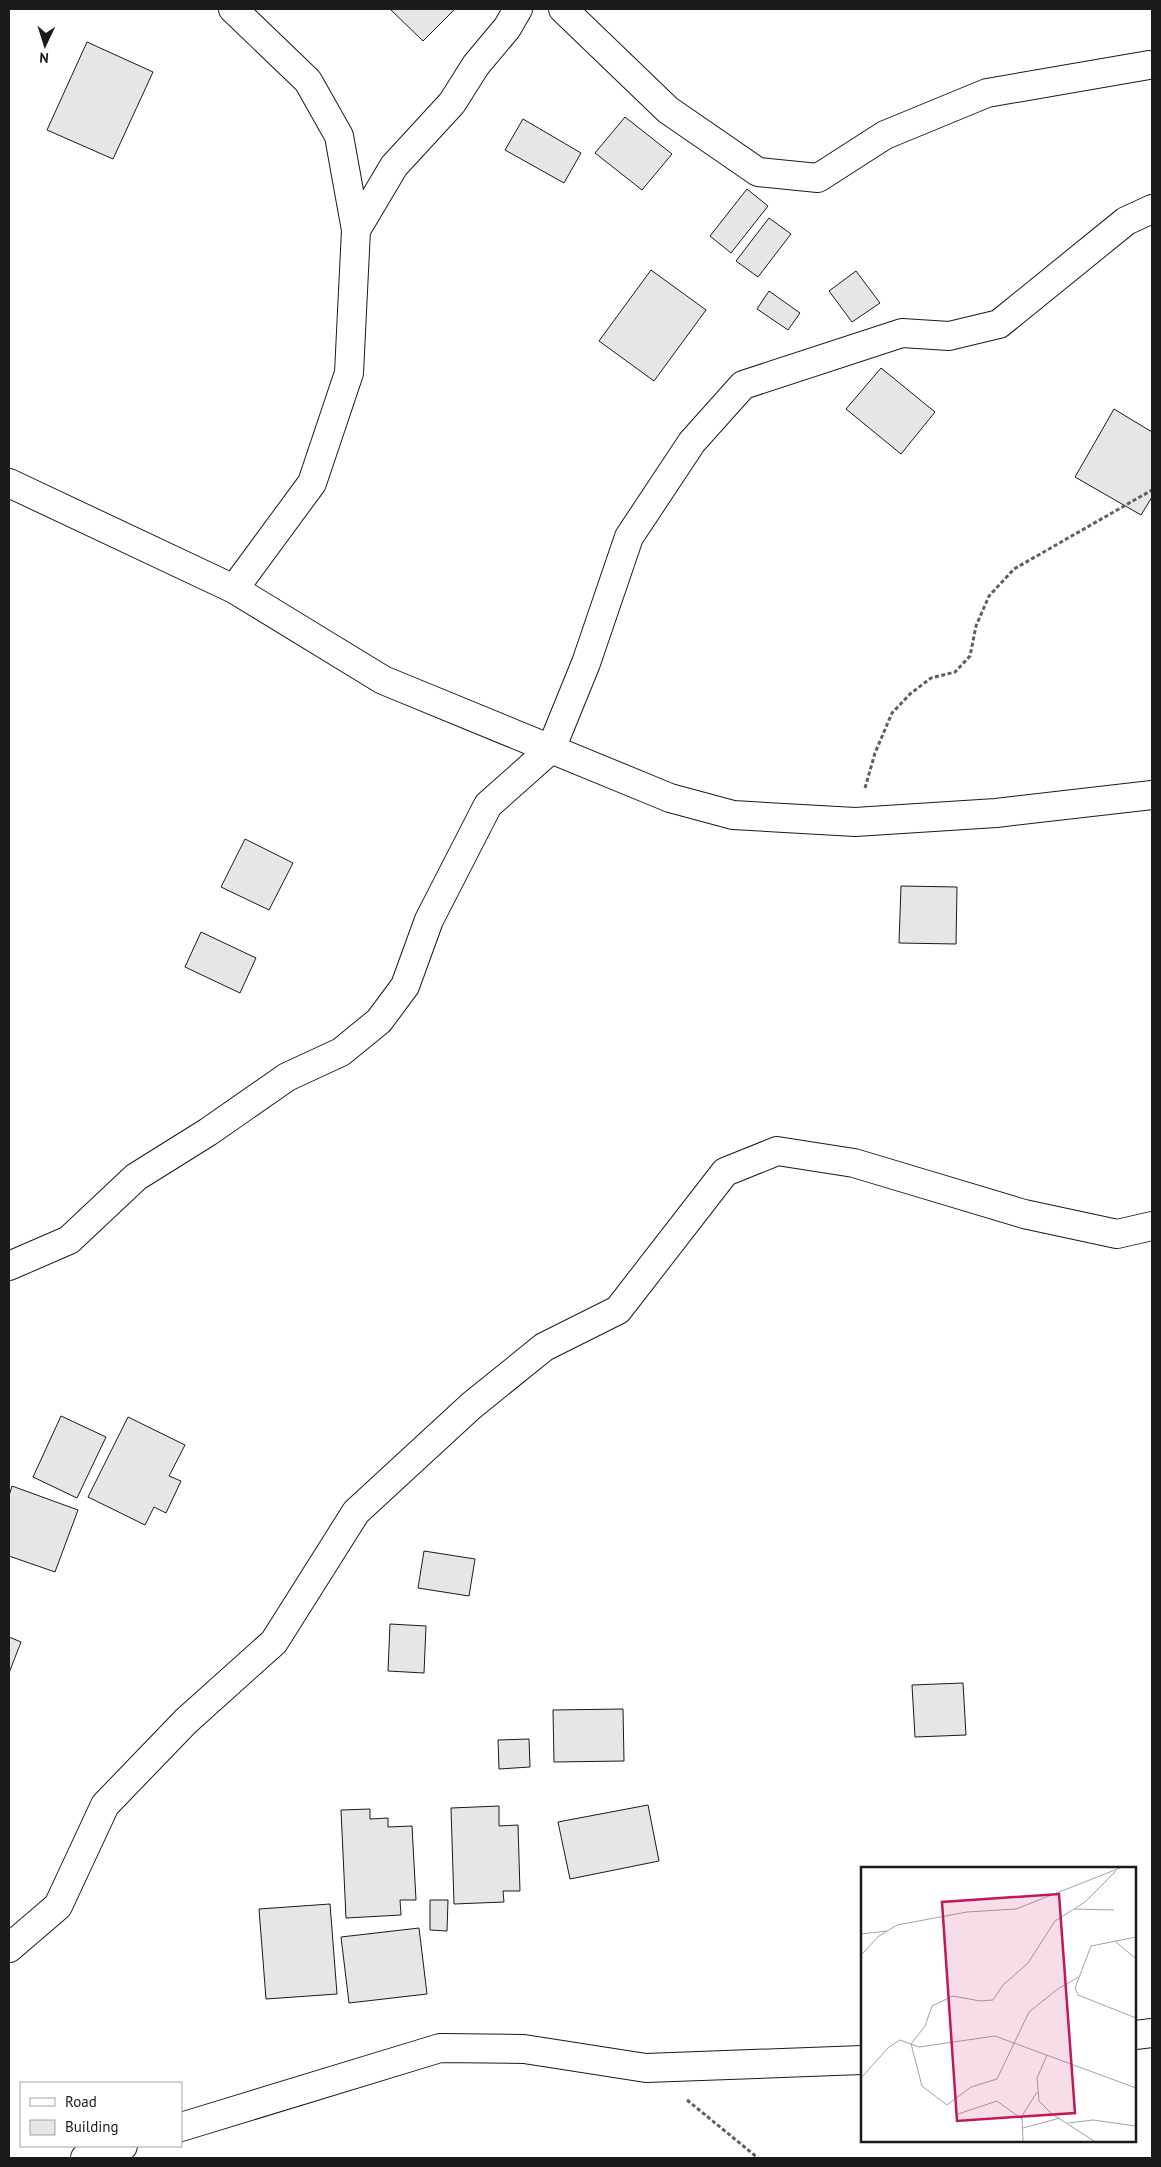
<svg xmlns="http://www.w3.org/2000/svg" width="1161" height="2167" font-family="'PT Sans',sans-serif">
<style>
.building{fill:#e6e6e6;stroke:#1a1a1a}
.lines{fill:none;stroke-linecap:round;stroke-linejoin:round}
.minor-casing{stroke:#1a1a1a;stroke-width:30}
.path{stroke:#5f5f5f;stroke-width:3;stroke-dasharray:4 2.5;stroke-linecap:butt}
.minor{stroke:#fff;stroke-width:28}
.inset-road{fill:none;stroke:#a3a3a3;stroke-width:1}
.view{fill:#c2185b;fill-opacity:0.15;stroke:#c2185b;stroke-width:2.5}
.inset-edge{fill:none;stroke:#1a1a1a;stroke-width:2.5}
</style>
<rect width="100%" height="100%" fill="#fff"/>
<path class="building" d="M390,9H453L454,10L423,41Z
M87,42L153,72L113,159L47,130Z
M625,117L672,154L642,190L595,153Z
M523,119L581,153L564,183L505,150Z
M747,189L768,206L731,253L710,236Z
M769,218L791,234L758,277L736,261Z
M651,270L706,310L654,381L599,341Z
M856,271L880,303L852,322L829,291Z
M769,291L800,313L788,330L757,309Z
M881,368L935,412L901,454L846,409Z
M1114,409L1152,432V497L1141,515L1075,477Z
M245,839L293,863L269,910L221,887Z
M901,886L957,887L956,944L899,943Z
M201,932L256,958L240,993L185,967Z
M61,1416L106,1437L77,1498L33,1477Z
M128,1417L185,1445L169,1476L181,1481L166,1513L154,1507L145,1525L88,1497Z
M12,1486L78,1510L55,1572L9,1556V1496Z
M424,1551L475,1559L469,1596L418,1588Z
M390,1624L426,1626L424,1673L388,1671Z
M9,1637L21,1642L9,1673Z
M963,1683L966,1735L915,1737L912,1685Z
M623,1709L624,1761L554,1762L553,1710Z
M529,1739L530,1767L499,1769L498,1740Z
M648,1805L659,1861L570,1879L558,1822Z
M499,1806V1826L518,1825L520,1891H503L504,1902L454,1904L451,1808Z
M370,1809V1819L388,1818V1827L412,1826L416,1900H400L401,1915L346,1918L341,1810Z
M430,1900H448L447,1931L430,1930Z
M330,1904L337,1994L266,1999L259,1909Z
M419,1928L427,1994L349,2003L341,1937Z"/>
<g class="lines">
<defs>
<path id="minor" d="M233,9L308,81L339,136L356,230L349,373L312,483L234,589
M563,9L668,110L758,172L818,178L885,135L987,93L1149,65
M356,230L394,166L452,103L476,65L507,28L518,9
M9,483L234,589L383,680L670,798L733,815L855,822L996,813L1152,795
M9,1266L69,1240L136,1177L208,1132L287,1077L341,1052L379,1021L405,986L429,920L488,805L551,749L586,663L629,537L692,442L743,385L902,333L949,336L999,324L1126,221L1152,209
M9,1948L58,1906L105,1805L186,1721L274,1642L356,1512L471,1406L544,1347L618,1310L725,1172L777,1151L854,1163L1024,1214L1117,1234L1152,1226
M1135,2035L1152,2033
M181,2127L440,2048L524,2049L646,2068L862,2060
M85,2158L123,2146"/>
</defs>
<use href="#minor" class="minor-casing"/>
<path class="path" d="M865,788L875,753L892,713L910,694L931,678L955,672L970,656L976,626L989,596L1014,569L1152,490
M687,2100L758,2158"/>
<use href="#minor" class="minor"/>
</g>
<g transform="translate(861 1867)">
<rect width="275" height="275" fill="#fff"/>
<path class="inset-road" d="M213,42L253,43M0,67L26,64M275,70L230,79L214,121L217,128L275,151M254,74L275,92M0,88L18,69L36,58L106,45L155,42L259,1M218,110L198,121L168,145L136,212L110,220L86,238L61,219L50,177L64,159L71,139L92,129L119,134L132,133L142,118L167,96L194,54L224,35L255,4M186,188L176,211L178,234L191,247L233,274M0,211L28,180L39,173L58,180L134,169L275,221M97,247L136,234L161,252M207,256L232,253L275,259M162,261L199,251M162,274L161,249L176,225"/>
<path class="view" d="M198,27L214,246L96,254L81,35Z"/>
<rect width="275" height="275" class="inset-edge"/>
</g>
<rect width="1161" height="2167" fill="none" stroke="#1a1a1a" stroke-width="20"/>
<rect x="20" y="2082" width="162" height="65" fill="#ffffff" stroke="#a3a3a3"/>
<rect x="30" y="2098" width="25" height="8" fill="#ffffff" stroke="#a3a3a3"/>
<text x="65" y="2107" font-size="15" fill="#1a1a1a">Road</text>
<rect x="30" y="2120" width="25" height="15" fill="#e6e6e6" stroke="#a3a3a3"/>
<text x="65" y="2132" font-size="15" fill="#1a1a1a">Building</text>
<g transform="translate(45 45) rotate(184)" stroke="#ffffff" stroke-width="4" paint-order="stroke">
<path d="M0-4L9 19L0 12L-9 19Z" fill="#1a1a1a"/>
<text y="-8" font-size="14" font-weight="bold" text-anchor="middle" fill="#1a1a1a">N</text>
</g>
</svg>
